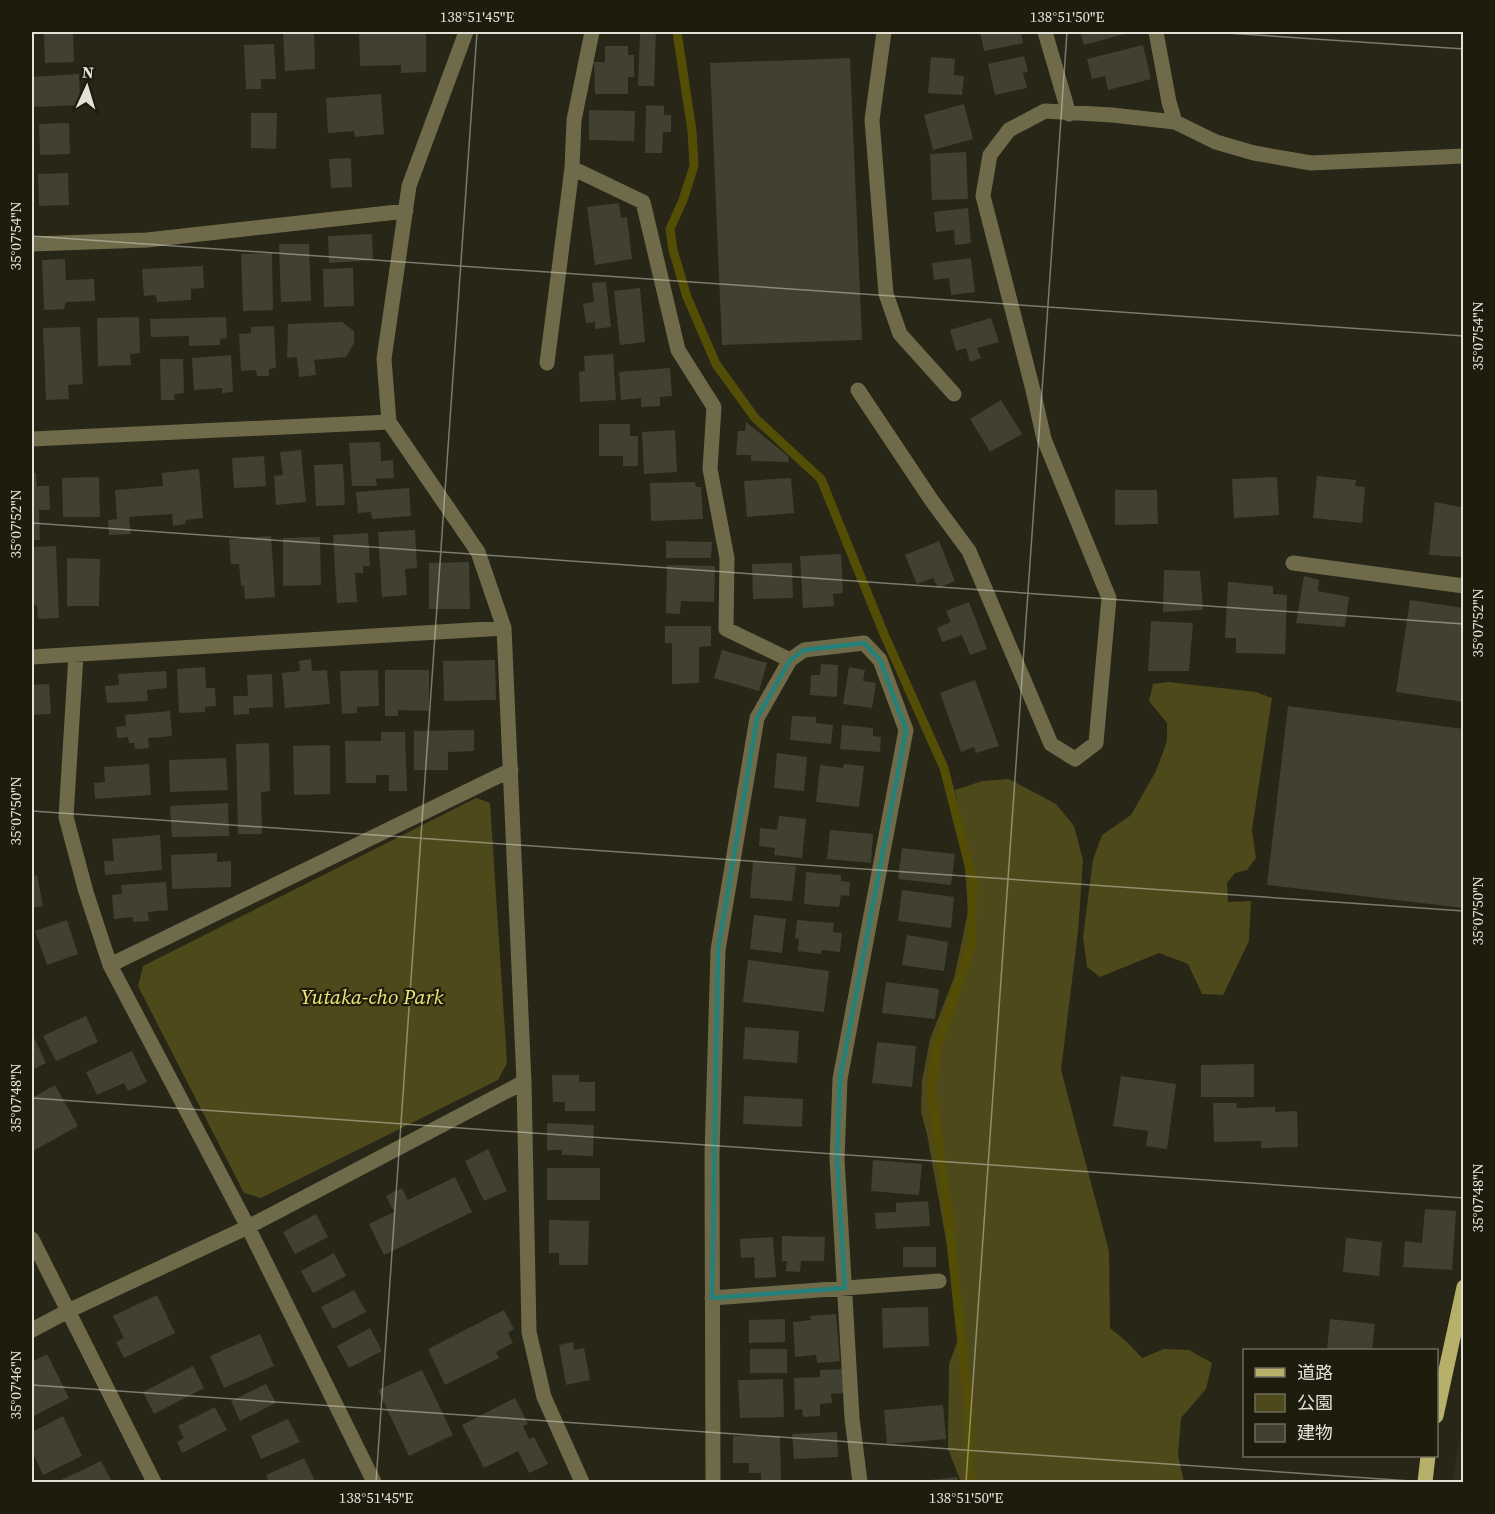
<svg xmlns="http://www.w3.org/2000/svg" width="1495" height="1514" font-family="'Source Serif 4','Noto Sans JP',serif">
<style>
.built{fill:#302e18}
.green{fill:#4e491b}
.lines{fill:none;stroke-linecap:round;stroke-linejoin:round}
.stream{stroke:#544d05;stroke-width:9}
.building{fill:#424131}
.minor{stroke:#6e6a4a;stroke-width:15}
.major{stroke:#b7b06b;stroke-width:15}
.marked{fill:none;stroke:#248179;stroke-width:4.5;stroke-linejoin:round}
.ticks{fill:none;stroke:#e3e2d8;stroke-width:1.5;stroke-opacity:0.45}
.labels{text-anchor:middle;stroke-width:4.5;stroke-linejoin:round;paint-order:stroke}
.park-label{font-size:21px;font-style:italic;fill:#f1e573;stroke:#1e1c0d}
.neatline{fill:none;stroke:#e3e2d8;stroke-width:2}
.ticks-label{font-size:15px;text-anchor:middle;fill:#e3e2d8}
</style>
<rect width="100%" height="100%" fill="#272617"/>
<path class="built" d="M1463,1417V1482H1453L1454,1469Z"/>
<path class="green" d="M1168,682L1256,692L1272,698L1252,830L1256,858L1247,870L1235,873L1227,883L1228,902L1251,901L1249,941L1223,995L1202,994L1188,964L1159,953L1100,977L1087,967L1083,937L1093,860L1102,835L1131,815L1156,771L1167,741V723L1149,701L1153,684Z
M1009,779L1056,804L1074,826L1083,860L1078,932L1061,1070L1109,1251L1110,1328L1127,1342L1142,1358L1164,1349L1189,1350L1212,1363L1206,1389L1181,1418L1178,1455L1184,1482H961L948,1449L949,1364L962,1329L927,1134L921,1112L922,1081L930,1039L954,978L968,912L962,829L955,790L982,781Z
M476,798L490,803L507,1063L498,1080L261,1198L244,1193L138,986L143,966Z"/>
<g class="lines">
<path class="stream" d="M677,32L692,131L694,166L683,200L670,229L673,250L687,297L716,364L755,418L821,479L884,634L944,768L973,881L971,945L937,1047L931,1088L947,1204L969,1411V1473L972,1482"/>
</g>
<path class="building" d="M44,32H73L74,62L45,63Z
M283,32H314L315,69L285,71Z
M359,32H426V72L401,73V65L360,66Z
M640,32H656L654,86H638Z
M980,32H1021L1023,43L984,51Z
M1080,32H1132L1084,45Z
M274,44L276,79H261V89H246L244,45Z
M1143,45L1151,79L1108,90L1105,76L1092,79L1087,59Z
M605,46H628V55H634V77H628V94H595L594,62H605Z
M1024,56L1028,71L1023,73L1027,88L995,95L988,64Z
M931,57L955,59L954,75L964,76L962,95L928,93Z
M850,58L862,340L722,345L710,63Z
M79,74L80,105L32,107V77Z
M381,94L384,134L355,137L354,131L328,133L326,98Z
M964,104L973,139L933,150L924,115Z
M646,105L664,106V115H671V132H663L662,153H645Z
M589,110L635,111L634,141L589,140Z
M251,113H277L276,149L251,148Z
M69,123L70,154L40,155L39,124Z
M966,152L968,199L932,200L930,154Z
M351,158L352,187L331,188L329,159Z
M68,173L69,205L39,206L38,174Z
M619,203L621,218L627,217L632,259L595,265L587,207Z
M968,208L971,243L955,245L954,230L936,232L934,212Z
M372,234L373,260L329,263L328,236Z
M279,244H309L311,301L281,302Z
M272,253L273,310L243,311L241,254Z
M971,258L975,292L951,295L949,278L934,280L932,263Z
M65,259L66,280L94,279L95,301L66,302L64,309L44,310L42,260Z
M203,266L204,288L191,289V300L157,302L156,295L144,296L142,269Z
M353,268L354,306L324,307L323,269Z
M606,282L611,327L595,329V322L586,323L583,304L594,302L592,283Z
M640,288L645,342L620,345L614,291Z
M139,317L140,353L130,354L131,365L98,366L97,318Z
M226,317L227,338L220,339V345L189,346V336L151,337L150,319Z
M991,318L999,342L977,348L981,358L970,362L966,348L956,351L950,330Z
M342,322L354,331V343L346,357L314,360L316,375L299,377L297,357L287,358L288,324Z
M274,326L276,368L269,369V376H257L256,370L241,371L239,334L251,333V327Z
M80,327L83,384L68,385L69,399L46,400L43,328Z
M613,354L616,400L580,402L579,372L585,371L584,356Z
M231,355L233,392L222,393V388L194,390L192,358Z
M160,359H183L184,393L174,394L175,400H161Z
M670,368L672,396L660,397V406L641,407V398L621,400L619,372Z
M1001,400L1022,434L990,452L970,419Z
M746,422L788,456L789,462L751,461V455H736L738,431H745Z
M599,424H630V436H638V466H623V456H599Z
M675,430L677,472L644,474L642,432Z
M380,442L381,461L393,460L394,478L376,479L377,486H352L349,443Z
M301,450L306,502L276,505L274,476L283,475L280,452Z
M264,456L266,486L234,488L232,458Z
M343,464L345,505L316,506L314,465Z
M199,469L203,518L186,520L185,524L173,526L172,514L129,517L131,534L109,535L108,520L117,519L115,490L163,486L162,473Z
M32,473H36L37,486H49L50,510H39L40,540H32Z
M1317,476L1356,480L1355,486L1365,487L1362,523L1313,518Z
M99,477L100,517H63L62,478Z
M1277,477L1279,515L1234,518L1232,479Z
M791,478L794,513L747,517L744,481Z
M695,482L696,487H701L703,519L651,521L650,483Z
M409,488L411,516L372,519L371,512L358,513L356,492Z
M1115,490H1157L1158,524L1115,525Z
M1435,502L1464,508V557L1429,555Z
M415,530L417,568L405,569L407,595L382,597L378,532Z
M368,533L370,566H363V573H355L357,602L337,603L333,535Z
M271,536L275,597L245,599L244,585L241,586L239,564H231L229,539Z
M320,537L321,585L283,586V538Z
M666,541L712,542L711,558H666Z
M939,541L955,581L938,588L933,578L917,584L905,555Z
M56,546L59,618L38,619L37,605L32,606V547Z
M841,554L843,593L833,594L834,606L803,608L800,556Z
M67,558L100,559L99,606H67Z
M469,562L470,609H429V563Z
M792,563L793,598L753,599L752,564Z
M667,565L715,566L714,602L681,601L680,614L666,613Z
M1164,570L1200,571L1203,610L1163,612Z
M1304,576L1319,580L1318,591L1349,597L1345,627L1296,623Z
M1228,582L1273,586V594L1287,595L1285,654L1236,653V638H1225Z
M1410,600L1464,608V702L1396,692Z
M969,602L987,649L970,655L962,635L942,642L937,628L951,622L946,611Z
M1151,621L1193,623L1189,671H1148Z
M665,626H711V646L699,647V683L672,684V643H665Z
M722,650L767,663L759,691L714,678Z
M311,659L312,671L327,670L330,704L285,708L282,673L300,671L299,661Z
M495,660L496,700L444,701L443,661Z
M821,664L838,665L837,697L810,695L811,675H820Z
M205,667L206,688H215L216,706L205,707V712L179,713L177,669Z
M849,667L865,670L863,681L876,683L872,708L843,704Z
M378,670L379,706L357,707V713L342,714L340,671Z
M385,670H429V711L398,710V716H385Z
M166,671L167,688L147,690L148,701L107,703L105,686L119,685L118,674Z
M272,674L273,707L249,708V714L234,715L233,696H248L247,675Z
M975,680L999,746L976,753L974,747L961,752L940,693Z
M49,684L51,714L32,715V685Z
M1288,706L1464,729V908L1267,885Z
M170,711L172,736L148,738L149,748L135,749L134,743H129L128,737L117,738L116,727L126,726L125,715Z
M792,716L816,717V723L833,725L831,744L790,740Z
M842,725L873,728V736L881,737L880,752L840,749Z
M474,730V751L448,752V770H414V731Z
M381,732H405L407,791H389V775H376V783H346L345,741H381Z
M269,743L270,791L261,792L262,834H238L236,744Z
M330,745V794L294,795L293,746Z
M777,753L807,757L804,791L774,788Z
M226,758L228,790L170,792L169,760Z
M149,764L151,795L95,799L94,783L105,782L104,767Z
M844,764L864,766L859,807L816,802L820,765L843,768Z
M228,803L229,836L172,837L170,806Z
M779,816L806,819L802,858L774,855L775,848L759,846L760,828L777,830Z
M830,830L873,834L871,863L827,859Z
M160,835L162,870L105,875L104,861H114L112,839Z
M902,848L955,854L951,885L898,879Z
M217,853V862L231,861V887L172,889L171,855Z
M753,862L796,866L792,901L750,898Z
M806,872L841,875V881L850,882L849,896L841,895L839,907L804,904Z
M37,875L43,906L32,908V876Z
M166,882L168,910L148,912L149,921L133,922V917L114,919L112,895L122,894L121,885Z
M902,890L954,897L951,928L898,921Z
M754,915L786,919L782,953L750,949Z
M67,920L78,954L47,965L35,931Z
M797,920L834,923L833,932L842,933L840,952L822,950L821,954L798,951L799,939L795,938Z
M907,935L948,942L944,971L902,965Z
M748,960L829,971L824,1012L743,1002Z
M886,982L939,989L935,1019L882,1013Z
M86,1016L98,1042L56,1061L43,1036Z
M745,1027L799,1031L797,1063L743,1059Z
M32,1033L46,1063L32,1070Z
M877,1042L916,1046L912,1087L872,1083Z
M132,1051L147,1082L128,1091L124,1083L97,1095L86,1072Z
M1254,1064V1097H1201V1065Z
M552,1075H579V1082H595V1111H565V1102H553Z
M1121,1076L1176,1084L1167,1149L1146,1146L1148,1131L1113,1126Z
M55,1085L78,1126L33,1151L32,1149V1098Z
M744,1096L803,1099L802,1127L743,1124Z
M1213,1103H1236L1237,1108L1275,1107V1112L1297,1111L1298,1147L1261,1148V1141L1214,1142Z
M547,1123L594,1125L593,1156L562,1155V1150H547Z
M488,1149L507,1191L484,1201L465,1161Z
M873,1160L922,1164L919,1195L871,1191Z
M547,1168H600V1200H547Z
M455,1177L472,1212L384,1255L369,1224L394,1212L386,1196L402,1188L408,1200Z
M928,1201L930,1226L876,1229L875,1213L896,1212V1203Z
M1425,1209L1456,1211L1452,1270L1403,1267L1405,1241L1422,1243Z
M316,1214L328,1237L295,1254L283,1232Z
M549,1220L589,1221L588,1265H559V1253H549Z
M782,1236L825,1237L824,1261H801L800,1272L786,1271L787,1261H782Z
M773,1237L776,1277L755,1278L754,1257L741,1258L740,1239Z
M1346,1238L1382,1242L1379,1276L1343,1272Z
M903,1247H936V1267H903Z
M334,1253L346,1276L313,1293L301,1271Z
M354,1290L366,1312L333,1329L321,1307Z
M157,1295L175,1333L124,1358L116,1342L124,1338L113,1316Z
M928,1307L929,1346L883,1348L882,1308Z
M504,1310L514,1329L508,1333L513,1343L496,1352L499,1358L445,1385L428,1349Z
M836,1314L840,1361L817,1363L816,1355L795,1357L793,1322L811,1320L810,1316Z
M785,1319V1342L749,1343V1320Z
M1330,1319L1375,1324L1372,1350H1327Z
M370,1328L382,1351L349,1368L337,1346Z
M260,1334L274,1366L224,1388L210,1356Z
M573,1342L574,1350L584,1348L590,1380L566,1385L559,1345Z
M750,1349H787V1373H750Z
M47,1354L69,1398L32,1417V1362Z
M193,1366L204,1388L154,1414L143,1392Z
M843,1369L844,1393L831,1394L832,1403L820,1404V1416L803,1417L802,1409L795,1410L794,1378L820,1377V1370Z
M422,1370L453,1435L409,1456L378,1390Z
M783,1379L784,1417L740,1418L738,1380Z
M266,1384L276,1403L240,1421L231,1401Z
M515,1398L528,1424L523,1426L529,1439L534,1437L548,1464L529,1473L518,1451L484,1468L462,1425Z
M943,1405L946,1439L887,1444L884,1410Z
M215,1407L227,1430L182,1453L177,1442L184,1438L178,1426Z
M63,1416L82,1456L43,1475L32,1451V1432Z
M288,1419L300,1442L261,1459L251,1436Z
M837,1432L838,1457L794,1459L792,1434Z
M733,1436H780L781,1482H761V1473H749V1463H733Z
M304,1458L315,1481L311,1482H269L266,1475Z
M101,1461L112,1482H57Z
M957,1477L958,1482H921V1481Z"/>
<g class="lines">
<path class="minor" d="M466,32L409,186L384,359L389,422L478,552L504,628L524,1082L529,1332L544,1397L582,1482
M884,32L872,120L886,294L900,334L954,394
M1045,32L1069,114
M1156,32L1169,102L1175,122
M572,168L643,202L678,350L714,407L710,469L727,558L726,629L790,660
M32,244L147,240L406,211
M547,363L572,168L574,120L592,32
M858,390L932,501L969,551L1051,744L1075,759L1096,743L1109,598L1044,439L1033,390L983,196L990,155L1009,130L1045,111L1112,115L1175,122L1216,142L1254,153L1311,163L1464,156
M32,439L389,422
M1293,563L1464,586
M76,655L66,817L86,892L110,965L248,1227L374,1482
M32,657L504,628
M110,965L511,770
M32,1239L154,1482
M712,1298L939,1281
M32,1330L68,1311L248,1227L524,1082
M713,1482L712,1155L718,950L757,718L790,660L804,650L864,643L880,660L906,730L840,1079L837,1159L852,1418L860,1482"/>
<path class="major" d="M1436,1416L1464,1287
M1425,1482L1428,1456"/>
</g>
<path class="marked" d="M864,643L880,660L906,730L840,1079L837,1159L845,1288L712,1298L718,950L757,718L790,660L804,650Z"/>
<path class="ticks" d="M1212,32L1464,49M32,236L1464,336M32,523L1464,624M32,811L1464,911M32,1098L1464,1198M32,1385L1425,1482M376,1482L477,32M966,1482L1067,32"/>
<g class="labels">
<g class="park-label">
<text x="372" y="1004">Yutaka-cho Park</text>
</g>
</g>
<rect width="1495" height="1514" fill="none" stroke="#1e1c0d" stroke-width="66"/>
<rect x="1243" y="1349" width="195" height="108" fill="#1e1c0d" stroke="#6d6b5e" stroke-width="1.5"/>
<rect x="1255" y="1368" width="30" height="9" fill="#b7b06b" stroke="#6d6b5e" stroke-width="1.5"/>
<text x="1297" y="1379" font-size="18" fill="#e3e2d8">道路</text>
<rect x="1255" y="1394" width="30" height="18" fill="#4e491b" stroke="#6d6b5e" stroke-width="1.5"/>
<text x="1297" y="1409" font-size="18" fill="#e3e2d8">公園</text>
<rect x="1255" y="1424" width="30" height="18" fill="#424131" stroke="#6d6b5e" stroke-width="1.5"/>
<text x="1297" y="1439" font-size="18" fill="#e3e2d8">建物</text>
<g transform="translate(87 87) rotate(4)" stroke="#1e1c0d" stroke-width="4.5" paint-order="stroke">
<path d="M0-4.5L10 22L0 15L-10 22Z" fill="#e3e2d8"/>
<text y="-9" font-size="16" font-weight="bold" text-anchor="middle" fill="#e3e2d8">N</text>
</g>
<rect x="33" y="33" width="1429" height="1448" class="neatline"/>
<g class="ticks-label">
<text x="477" y="22">138°51'45"E</text>
<text x="1067" y="22">138°51'50"E</text>
<text transform="translate(16 236) rotate(-90)" y="5">35°07'54"N</text>
<text transform="translate(1478 336) rotate(-90)" y="5">35°07'54"N</text>
<text transform="translate(16 524) rotate(-90)" y="5">35°07'52"N</text>
<text transform="translate(1478 623) rotate(-90)" y="5">35°07'52"N</text>
<text transform="translate(16 811) rotate(-90)" y="5">35°07'50"N</text>
<text transform="translate(1478 911) rotate(-90)" y="5">35°07'50"N</text>
<text transform="translate(16 1098) rotate(-90)" y="5">35°07'48"N</text>
<text transform="translate(1478 1198) rotate(-90)" y="5">35°07'48"N</text>
<text transform="translate(16 1385) rotate(-90)" y="5">35°07'46"N</text>
<text x="376" y="1503">138°51'45"E</text>
<text x="966" y="1503">138°51'50"E</text>
</g>
</svg>
